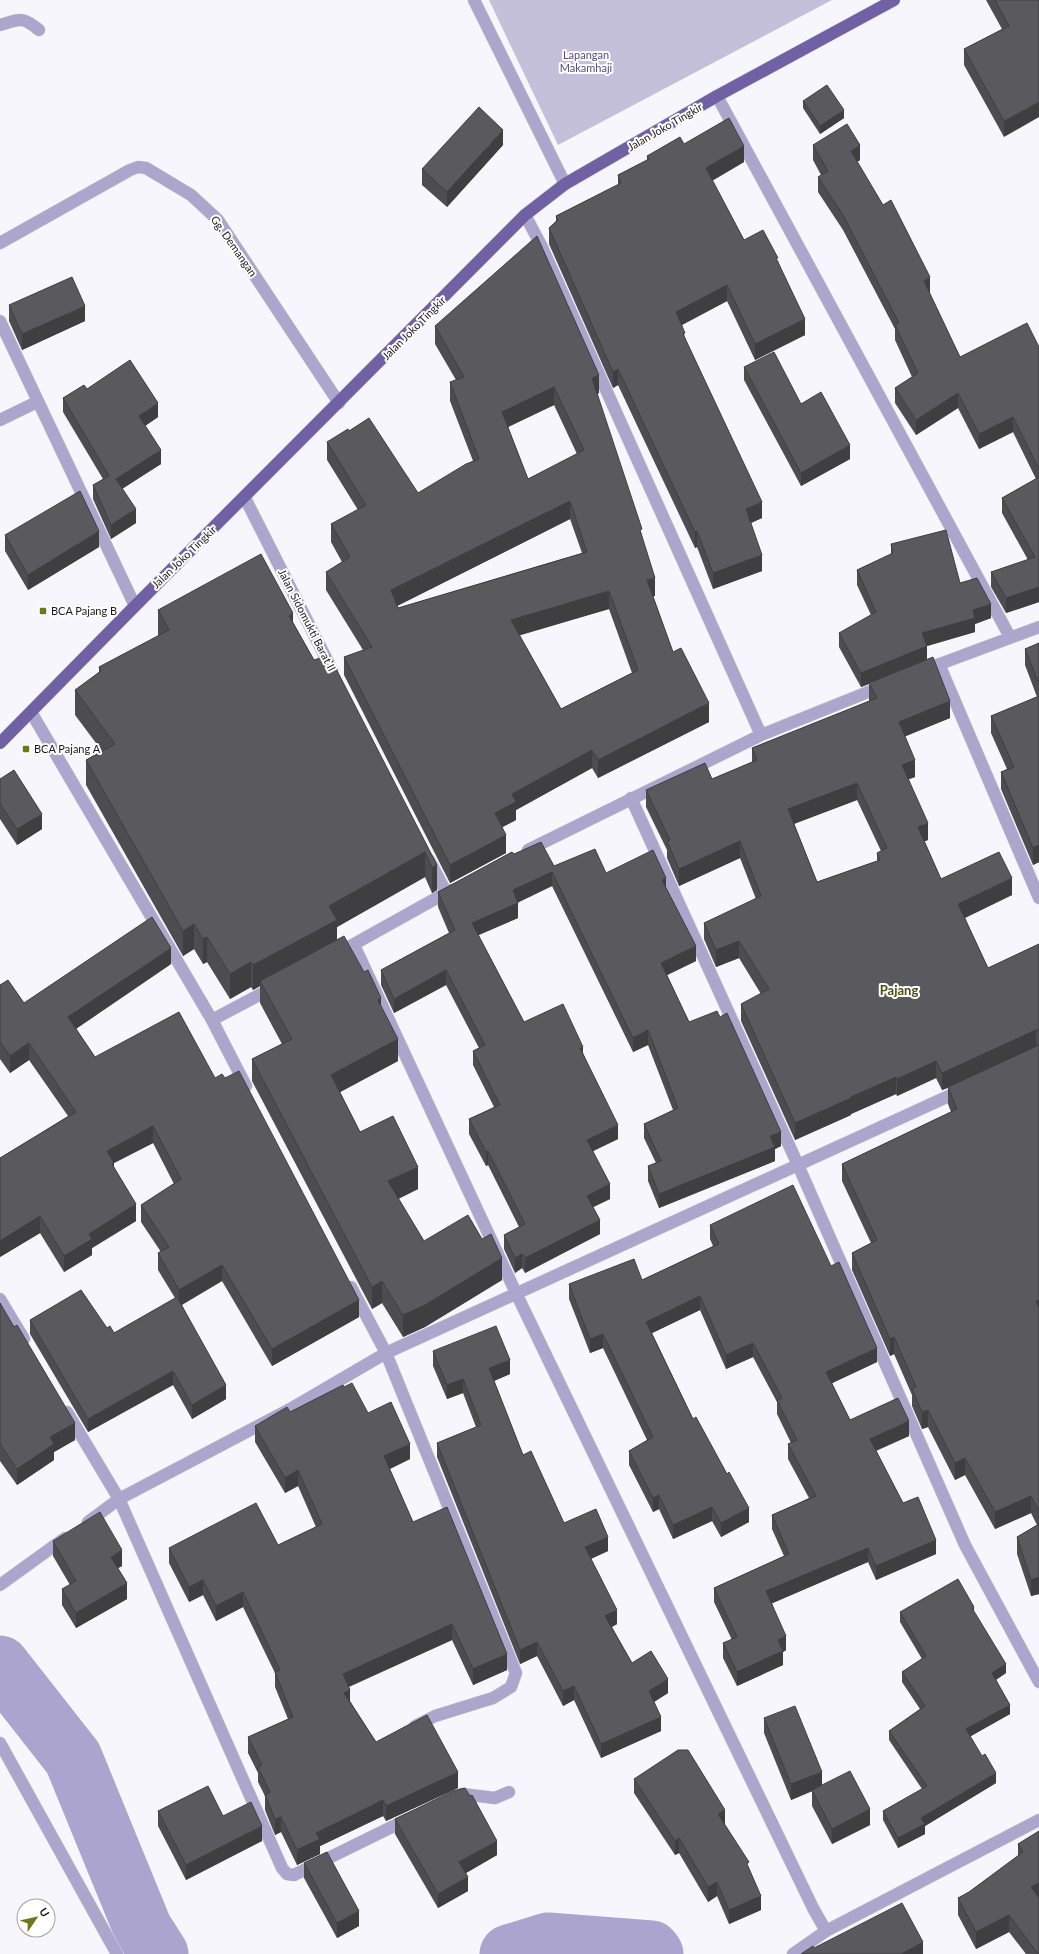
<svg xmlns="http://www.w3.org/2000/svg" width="1039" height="1954" font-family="Lato,sans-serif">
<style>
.green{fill:#c4c0da}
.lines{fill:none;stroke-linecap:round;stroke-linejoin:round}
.river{stroke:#aba4ce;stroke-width:59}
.minor-casing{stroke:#d3d3d8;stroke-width:13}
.major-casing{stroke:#d3d3d8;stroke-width:13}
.minor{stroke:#aca6cc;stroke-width:12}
.major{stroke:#6f61a3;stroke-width:12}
.wall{fill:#4d4d51;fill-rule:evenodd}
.shaded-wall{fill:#3f3f42}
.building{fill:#5a5a5e;stroke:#3f3f42;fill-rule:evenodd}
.poi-dot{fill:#71761d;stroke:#fff;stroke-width:1.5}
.labels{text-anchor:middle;stroke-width:4;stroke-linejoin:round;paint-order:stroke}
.park-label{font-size:11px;fill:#574b83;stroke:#fff}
.street-label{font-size:11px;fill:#19191b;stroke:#fff}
.poi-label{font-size:11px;fill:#19191b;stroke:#fff;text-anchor:start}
.quarter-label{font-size:13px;font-weight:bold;fill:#4c4f13;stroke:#fff}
</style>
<rect width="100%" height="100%" fill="#f7f6fc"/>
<path class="green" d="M489,0H832L558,145Z"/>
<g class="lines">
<path class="river" d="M0,1665L73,1758L143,1929L159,1954
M509,1954L548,1942L651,1950L654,1954"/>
<defs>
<path id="minor" d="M474,0L565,184
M0,25C20,19 22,16 39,30
M717,96L1010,637
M525,215L541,245L761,735
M0,243L130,170L138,167L146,168L191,195L218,220L339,403
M0,321L135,606
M0,420L37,402
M245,498L332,670
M939,664L1039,898
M921,671L1039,627
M31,712L212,1020L246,1086
M631,798L798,1165L965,1545L1039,1682
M528,850L761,735L883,686
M429,860L446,892
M354,945L516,1293L813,1908L826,1931
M347,948L451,890
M212,1020L274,987
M351,1287L386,1353L516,1673L511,1687L493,1698L435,1716L415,1726
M0,1299L24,1339
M67,1412L119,1499L282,1868L287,1874L294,1875L408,1819
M88,1522L119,1499L292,1408L386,1353L962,1090
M0,1585L65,1538
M0,1743L117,1954
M454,1797L462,1794L495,1798L509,1792
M793,1954L826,1931L1039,1820"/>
<path id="major" d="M0,743L135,606L525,215L565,184L717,96L894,0"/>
</defs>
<use href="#minor" class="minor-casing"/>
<use href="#major" class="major-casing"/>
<use href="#minor" class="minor"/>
<use href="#major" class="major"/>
</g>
<path class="wall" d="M986,0H1039L1004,137L964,65V49L1002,29Z
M803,101L844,118L820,134L803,108Z
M684,144L744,162L712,181L744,240L778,261L805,335L755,360L727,301L682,325L685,338L762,518L751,523L762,571L713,589L697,547L695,548L618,385L613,388L549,244V228L556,221V216L618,185V175L647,160V156Z
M503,145L447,207L422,185V169Z
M813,145L860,160L857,162L930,292L929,293L960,357L1039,347V602L1006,613L991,587V572L1028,560L1002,513V498L1036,479L1013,432L979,449L958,408L916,435L895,403V388L912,377L895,340V329L843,230L818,192V177L821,175L813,160Z
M9,305L85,321L22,350L9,321Z
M435,326L599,393L597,394L642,536L655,596H653L673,652L709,722L598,778L592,768L516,810V820L502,827L506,853L450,883L344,675V657L363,650L326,590V572L342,562L331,542V524L358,510L327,460V442L349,431L418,493L473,461L450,401V382L456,380L435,344ZM554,405L577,454L528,479L508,427ZM570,519L582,553L398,608L397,606ZM609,609L632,673L561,709L519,635Z
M744,367L801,404L850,459L801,486L744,380Z
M87,389L158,417L145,426L161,464L122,488L136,523L111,539L93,499V485L103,479L63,412V398Z
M5,535L99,547L28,590L5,551Z
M891,544L960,583L991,618L975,624V632L927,646V660L950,718L905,736L915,777L908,779L928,840L924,841L941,879L1012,895L965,918L988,968L1039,944V1594L1031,1596L1017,1554V1537L1037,1525L1031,1513L995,1529L965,1475L955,1480L928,1427L922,1429L912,1406V1395L894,1354L890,1356L852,1270V1253L871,1243L842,1181V1164L951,1112L948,1104V1088L942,1090L936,1078L897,1096L896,1094L851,1114V1115L795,1140L741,1021V1004L761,994L739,958L716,967L704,939V923L756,899L740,858L679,886L667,858V850L646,807V790L712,779L752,762V748L869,701V684L861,687L839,647V633L871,615L857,585V570L891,554ZM857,800L881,851L877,853V861L817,882L794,824Z
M158,610L293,622L314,660L437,865V890L432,893L425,877L337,927V939L381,1006L398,1061L340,1092L360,1132L418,1189L398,1199L424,1241L502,1280L425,1327L403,1337L382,1303L372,1309L252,1081V1059L282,1044L260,1003V986L253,990L251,987L230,999L207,962L203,964L194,949L183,956L86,785V760L102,751L75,715V690L99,672V667L158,636Z
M1039,643V862L1033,865L1001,789V772L1007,769L991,733V716L1037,697L1025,665V649Z
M0,779L42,829L17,845L0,819Z
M514,854L554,866L606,873L666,888L696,961L667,975L689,1022L720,1017L781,1146L775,1149V1161L659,1208L648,1181V1166L656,1163L644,1138V1124L673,1110L648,1045L633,1052L552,886L518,902V918L478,935L524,1022L583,1053L618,1139L593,1151L610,1199L593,1207L600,1234L525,1273L522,1268L515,1273L504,1249V1235L519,1227L488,1165L486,1166L469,1134V1119L494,1107L473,1065V1051L479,1048L446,985L394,1013L381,985V970L449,933L438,907V892Z
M171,964L76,1029L95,1057L215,1078L359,1317L272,1366L222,1281L182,1305L226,1399L192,1419L173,1385L88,1432L30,1334V1320L107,1328L114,1333L175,1298L158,1270V1253L161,1252L141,1222V1205L174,1184L153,1143L114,1163V1167L136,1221L92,1248V1255L64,1272L40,1233L0,1257V1158L68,1116L29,1060L10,1073L0,1059V985L24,1003Z
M710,1225L877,1362L832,1383L850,1420L909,1436L876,1451L903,1503L936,1554L876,1580L868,1562L772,1603L786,1650L783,1652V1665L737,1686L723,1658V1643L732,1640L714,1602V1588L784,1556L772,1529V1515L809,1498L788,1459V1444L791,1443L777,1414V1402L753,1357L726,1369L700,1310L652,1333L693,1419L749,1522L721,1537L712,1521L673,1539L659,1509L653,1512L629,1465V1451L647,1440L603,1348L590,1353L569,1299V1284L642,1280L713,1246L710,1239Z
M0,1303L75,1440L54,1452V1460L17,1485L0,1461Z
M433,1351L510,1374L494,1381L523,1455L564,1523L608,1551L591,1559L617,1624L612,1627L632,1663L668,1693L654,1702L661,1731L601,1758L574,1700L563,1706L537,1656L520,1664L437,1457V1443L476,1427L463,1393L447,1399L433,1366Z
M344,1387L410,1459L389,1469L413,1522L507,1670L473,1685L452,1640L349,1687L350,1701L376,1742L458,1788L386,1821L383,1816L320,1846V1854L297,1865L281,1832L275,1835L265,1810V1796L258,1782V1773L248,1753V1737L288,1719L275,1687V1673L243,1607L216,1621L203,1595L189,1602L169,1563V1548L278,1545L316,1527L298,1486L285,1493L255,1442V1426L290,1412Z
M53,1541L122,1566L118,1568L127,1599L76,1628L62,1605V1589L70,1585L53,1556Z
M900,1612L974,1613L1006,1673L996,1680L1010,1714L970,1736L996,1783L925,1826V1834L898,1848L883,1820V1811L922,1789L889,1740V1731L920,1709L902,1682V1672L922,1659L900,1622Z
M764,1718L822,1785L870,1825L832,1844L812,1806V1791L791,1800L764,1733Z
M634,1779L725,1825L749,1868L761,1910L729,1924L717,1896L708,1902L679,1853L675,1855L634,1793Z
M158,1811L223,1816L262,1841L186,1880L158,1826Z
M395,1819L497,1855L466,1873L468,1891L438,1908L395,1834Z
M1039,1831V1954H1026L1009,1932L976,1949L958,1915V1898L969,1892L1018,1856V1844Z
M304,1863L359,1926L337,1938L304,1878Z"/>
<path class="shaded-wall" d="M1039,102V117L1004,137V121Z
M844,110V118L820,134V126Z
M503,130V145L447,207V192Z
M860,145V160L851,166V151Z
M744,146V162L706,184V168Z
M930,277V292L924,296V281Z
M727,285V301L676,328V312Z
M85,306V321L22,350V334Z
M805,319V335L755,360V344Z
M618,369V385L613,388V372Z
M599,375V393L592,396V378Z
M554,387V405L502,430V412Z
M958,393V408L916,435V420Z
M158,403V417L139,430V416Z
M1013,417V432L979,449V434Z
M850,445V459L801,486V473Z
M161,450V464L116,493V479Z
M570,501V519L391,609V590Z
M762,502V518L746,525V509Z
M136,509V523L111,539V525Z
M99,531V547L28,590V575Z
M697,531V547L695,548V532Z
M762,555V571L713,589V573Z
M655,578V596L647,598V580Z
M1039,587V602L1006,613V598Z
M609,591V609L511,638V620Z
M991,604V618L975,624V632L927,646V660L861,687V673L922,633L973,610Z
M293,613V638L289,616Z
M950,701V718L899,739V722Z
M709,703V722L598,778V760Z
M592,750V768L516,810V820L495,831V813L512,794Z
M915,760V777L902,782V765Z
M857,783V800L788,826V809Z
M42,814V829L17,845V829Z
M928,823V840L918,844V827Z
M506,835V853L450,883V865Z
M740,841V858L679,886V869Z
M1039,845V862L1033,865V848Z
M425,852V877L337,927V945L260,981V986L253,990V965L329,906Z
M437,865V890L432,893V868Z
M552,872V886L513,905V890Z
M666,878V893L662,880Z
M1012,878V895L958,921V904Z
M518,903V918L472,938V923Z
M194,924V949L183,956V931Z
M207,937V962L203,964V939Z
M739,941V958L716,967V950Z
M696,946V961L661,978V963Z
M171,948V964L68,1034V1017Z
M251,962V987L230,999V974Z
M446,970V985L394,1013V999Z
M381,998V1021L378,1000Z
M648,1030V1045L633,1052V1038Z
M1036,1030V1047L942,1090V1073Z
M398,1039V1061L331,1097V1075Z
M29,1043V1060L10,1073V1056Z
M583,1047V1061L580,1048Z
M936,1061V1078L897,1096V1079Z
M896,1077V1094L851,1114V1115L795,1140V1123L851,1097Z
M618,1125V1139L587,1154V1140Z
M153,1126V1143L114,1163V1179L107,1151Z
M781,1132V1146L775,1149V1161L659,1208V1194L770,1136Z
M488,1151V1165L486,1166V1152Z
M418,1167V1189L388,1204V1181Z
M610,1184V1199L587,1210V1196Z
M136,1204V1221L92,1248V1255L64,1272V1256L89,1234Z
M40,1216V1233L0,1257V1241Z
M600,1220V1234L525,1273V1258Z
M522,1254V1268L515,1273V1258Z
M502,1258V1280L425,1327L403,1337V1315Z
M222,1265V1281L179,1306V1290Z
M382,1281V1303L372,1309V1287Z
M700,1296V1310L646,1336V1322Z
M359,1300V1317L272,1366V1349Z
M1039,1300V1316L1036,1301Z
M603,1334V1348L590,1353V1339Z
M894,1337V1354L890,1356V1339Z
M753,1343V1357L726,1369V1355Z
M877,1348V1362L826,1386V1372Z
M510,1360V1374L489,1383V1368Z
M173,1371V1385L88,1432V1419Z
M463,1379V1393L447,1399V1385Z
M226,1385V1399L192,1419V1405Z
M928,1410V1427L922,1429V1412Z
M909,1421V1436L870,1453V1439Z
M75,1423V1440L54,1452V1460L17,1485V1469L50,1437Z
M410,1444V1459L384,1472V1456Z
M965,1458V1475L955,1480V1463Z
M298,1470V1486L285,1493V1478Z
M659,1495V1509L653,1512V1498Z
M1031,1496V1513L995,1529V1512Z
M712,1507V1521L673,1539V1525Z
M749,1508V1522L721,1537V1523Z
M608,1537V1551L585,1561V1547Z
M936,1540V1554L876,1580V1566Z
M868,1548V1562L766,1606V1591Z
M122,1550V1566L111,1572V1557Z
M1039,1577V1594L1031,1596V1580Z
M203,1580V1595L189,1602V1587Z
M127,1583V1599L76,1628V1613Z
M243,1592V1607L216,1621V1606Z
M974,1607V1617L972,1608Z
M617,1610V1624L605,1630V1616Z
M452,1624V1640L343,1689V1674Z
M786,1636V1650L783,1652V1665L737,1686V1672L778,1640Z
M537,1642V1656L520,1664V1650Z
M507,1654V1670L473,1685V1669Z
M1006,1664V1673L992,1682V1673Z
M668,1679V1693L649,1705V1691Z
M574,1686V1700L563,1706V1691Z
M350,1690V1705L344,1693Z
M1010,1705V1714L966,1739V1729Z
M661,1717V1731L601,1758V1744Z
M458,1772V1788L386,1821V1806Z
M822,1772V1787L791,1800V1784Z
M996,1773V1783L925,1826V1834L898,1848V1838L921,1818Z
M383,1800V1816L320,1846V1854L297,1865V1850L316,1833Z
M870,1809V1825L832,1844V1829Z
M725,1810V1825L718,1829V1814Z
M281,1817V1832L275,1835V1819Z
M262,1826V1841L186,1880V1865Z
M679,1838V1853L675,1855V1841Z
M497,1841V1855L459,1877V1862Z
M468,1877V1891L438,1908V1894Z
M717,1882V1896L708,1902V1887Z
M1039,1883V1900L1031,1887Z
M761,1896V1910L729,1924V1910Z
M359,1911V1926L337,1938V1923Z
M1009,1915V1932L976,1949V1932Z
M923,1942V1954H901Z"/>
<path class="building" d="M995,0H1039V102L1004,121L964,49L1009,26Z
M827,85L844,110L820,126L803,101Z
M479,107L503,130L447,192L422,169Z
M729,118L744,146L706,168L744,240L763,230L778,258H776L805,319L755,344L727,285L676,312L685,333L683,334L762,502L746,509L762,555L713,573L697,531L695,532L618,369L613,372L549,228L558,220L556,216L621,183L618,175L649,159L647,156L680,137L684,144Z
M847,124L860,145L851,151L883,205L891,200L930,277L924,281L960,357L1027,323L1039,347V469L1013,417L979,434L958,393L916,420L895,388L918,373L895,325L899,323L843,215L818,177L828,171L813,145Z
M537,236L599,375L592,378L642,529L640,530L655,578L647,580L673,652L681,648L709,703L598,760L592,750L512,794L516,802L495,813L506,835L450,865L344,657L372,647L326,572L350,557L331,524L366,505L327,442L348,429L349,431L369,418L418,493L466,464L479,459L450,382L464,377L435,326ZM554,387L584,450L528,479L502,412ZM570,501L587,552L398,608L391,590ZM609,591L638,670L561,709L511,620Z
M72,277L85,306L22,334L9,305Z
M774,352L801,404L821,392L850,445L801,473L744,367Z
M130,360L158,403L139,416L161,450L116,479L136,509L111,525L93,485L109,476L63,398L84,385L87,389Z
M1039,477V587L1006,598L991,572L1035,557L1002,498Z
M80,491L99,531L28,575L5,535Z
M946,530L960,583L977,578L991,604L973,610L975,618L922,633L927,646L861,673L839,633L876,612L857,570L893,553L891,544Z
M261,554L293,613L289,616L314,660L329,655L437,865L432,868L425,852L329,906L337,920L253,965L251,962L230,974L207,937L203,939L194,924L183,931L86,760L115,744L75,690L101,671L99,667L169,630L158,610Z
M1039,643V684L1025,649Z
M933,657L950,701L899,722L915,760L902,765L928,823L918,827L941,879L999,852L1012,878L958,904L988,968L1039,944V1030H1036L942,1073L936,1061L897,1079L896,1077L851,1097V1098L795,1123L741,1004L769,989L739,941L716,950L704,923L761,896L740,841L679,869L667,841L670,840L646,790L705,763L712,779L757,760L752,748L877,698L869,683ZM857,783L887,848L877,853L880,860L817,882L788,809Z
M1039,696V845L1033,848L1001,772L1014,767L991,716Z
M14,770L42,814L17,829L0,804V779Z
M541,842L554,866L595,849L606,873L653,850L666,878L662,880L696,946L661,963L689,1022L717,1011L720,1017L727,1013L781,1132L770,1136L775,1147L659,1194L648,1166L661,1161L644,1124L678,1108L648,1030L633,1038L552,872L513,890L518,903L472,923L524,1022L563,1004L583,1047L580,1048L618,1125L587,1140L610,1184L587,1196L600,1220L525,1258L522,1254L515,1258L504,1235L525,1224L488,1151L486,1152L469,1119L500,1105L473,1051L485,1045L446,970L394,999L381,970L455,930L438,892L512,852L514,854Z
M152,917L171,948L68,1017L95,1057L179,1012L215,1078L222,1074L225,1078L239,1071L359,1300L272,1349L222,1265L179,1290L158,1253L169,1247L141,1205L181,1179L153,1126L107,1151L114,1163L112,1164L136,1204L89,1234L92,1239L64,1256L40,1216L0,1241V1158L76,1112L29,1043L10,1056L0,1042V985L8,980L24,1003Z
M344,936L364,972L368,970L381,998L378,1000L398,1039L331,1075L360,1132L393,1116L418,1167L388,1181L424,1241L468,1215L482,1239L491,1234L502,1258L425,1305L403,1315L382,1281L372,1287L252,1059L292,1039L260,981Z
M1039,1045V1300L1036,1301L1039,1308V1511L1031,1496L995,1512L965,1458L955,1463L928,1410L922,1412L912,1389L916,1387L894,1337L890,1339L852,1253L877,1240L842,1164L957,1109L948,1087Z
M793,1185L831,1266L839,1262L877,1348L826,1372L850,1420L898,1398L909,1421L870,1439L903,1503L918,1497L936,1540L876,1566L868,1548L766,1591L786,1636L778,1640L783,1651L737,1672L723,1643L737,1637L714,1588L789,1554L772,1515L816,1496L788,1444L797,1440L777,1400L782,1398L753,1343L726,1355L700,1296L646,1322L693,1419L696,1417L727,1474L729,1472L749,1508L721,1523L712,1507L673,1525L659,1495L653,1498L629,1451L653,1437L603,1334L590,1339L569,1284L634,1259L642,1280L719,1244L710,1225Z
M81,1290L107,1328L110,1326L114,1333L177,1297L226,1385L192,1405L173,1371L88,1419L30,1320Z
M0,1303L14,1327L17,1325L75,1423L50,1437L54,1444L17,1469L0,1444Z
M496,1326L510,1360L489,1368L523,1455L531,1451L564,1523L596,1509L608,1537L585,1547L617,1610L605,1616L632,1663L651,1651L668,1679L649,1691L661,1717L601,1744L574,1686L563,1691L537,1642L520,1650L437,1443L481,1425L463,1379L447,1385L433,1351Z
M352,1383L368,1413L391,1402L410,1444L384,1456L413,1522L447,1507L507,1654L473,1669L452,1624L343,1674L350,1690L344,1693L376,1742L427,1715L458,1772L386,1806L383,1800L316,1833L320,1839L297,1850L281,1817L275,1819L265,1795L270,1792L258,1767L262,1765L248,1737L293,1717L275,1672L280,1670L243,1592L216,1606L203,1580L189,1587L169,1548L256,1503L278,1545L322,1524L298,1470L285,1478L255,1426L287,1407L290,1412L343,1385L344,1387Z
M100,1512L122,1550L111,1557L127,1583L76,1613L62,1589L76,1581L53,1541Z
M1039,1524V1577L1031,1580L1017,1537Z
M958,1579L974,1607L972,1608L1006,1664L992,1673L1010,1705L966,1729L982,1756L985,1754L996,1773L921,1818L925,1824L898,1838L883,1811L927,1786L889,1731L925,1706L902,1672L926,1656L900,1612Z
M795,1706L822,1772L791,1784L764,1718Z
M678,1750H688L725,1810L718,1814L749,1862L747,1864L761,1896L729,1910L717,1882L708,1887L679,1838L675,1841L634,1779Z
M850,1771L870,1809L832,1829L812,1790Z
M208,1786L223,1816L251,1802L262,1826L186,1865L158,1811Z
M465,1788L470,1796L472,1795L497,1841L459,1862L468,1877L438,1894L395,1819L453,1791Z
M1039,1831V1883L1031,1887L1039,1898V1954H1038L1009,1915L976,1932L958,1898L969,1892L1023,1852L1018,1844Z
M327,1852L359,1911L337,1923L304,1863Z
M902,1903L923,1942L901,1954H801L813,1946L814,1948Z"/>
<g class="poi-dot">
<rect x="39" y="607" width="8" height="8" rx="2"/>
<rect x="22" y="745" width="8" height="8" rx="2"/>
</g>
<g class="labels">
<g class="park-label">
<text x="586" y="59">Lapangan<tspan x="586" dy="13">Makamhaji</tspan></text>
</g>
<g class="street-label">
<text transform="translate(665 127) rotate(-30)" y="4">Jalan Joko Tingkir</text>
<text transform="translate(234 246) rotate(55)" y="4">Gg. Demangan</text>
<text transform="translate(414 328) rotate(-45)" y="4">Jalan Joko Tingkir</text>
<text transform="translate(184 557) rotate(-44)" y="4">Jalan Joko Tingkir</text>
<text transform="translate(307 620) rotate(63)" y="4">Jalan Sidomukti Barat II</text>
</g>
<g class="poi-label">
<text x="51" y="615">BCA Pajang B</text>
<text x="34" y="753">BCA Pajang A</text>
</g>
<g class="quarter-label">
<text x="899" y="995">Pajang</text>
</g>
</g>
<g transform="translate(36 1918) rotate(56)"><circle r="19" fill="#ffffff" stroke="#a3a3a4"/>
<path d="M0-3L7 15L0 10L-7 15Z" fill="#71761d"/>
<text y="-6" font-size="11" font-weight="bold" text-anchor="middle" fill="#19191b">U</text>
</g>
</svg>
